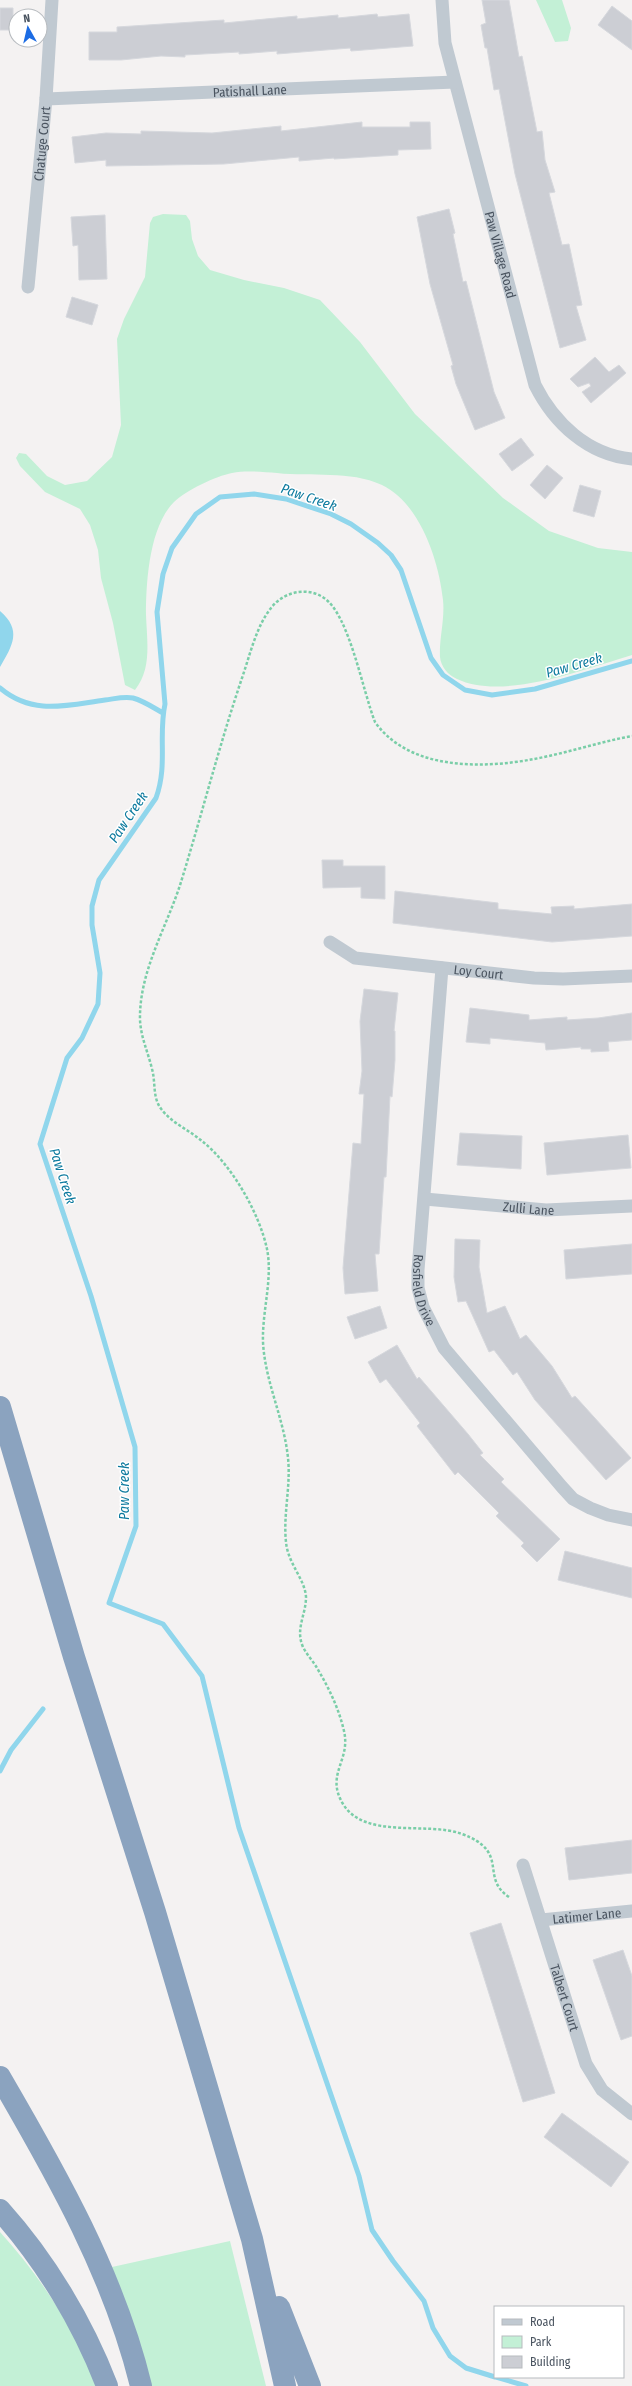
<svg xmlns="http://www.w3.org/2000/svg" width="632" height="2386" font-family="'Fira Sans Condensed',sans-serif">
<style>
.green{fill:#c3f0d6}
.water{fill:#90d6ec}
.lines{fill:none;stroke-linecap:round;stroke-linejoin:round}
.stream{stroke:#90d6ec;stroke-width:5}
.building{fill:#ccced4;stroke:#d6d8dd}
.path{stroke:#7acea8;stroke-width:2.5;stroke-dasharray:3 2;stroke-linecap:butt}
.minor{stroke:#c0c9d1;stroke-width:13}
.motorway{stroke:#8ba3bf;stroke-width:22}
.labels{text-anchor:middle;stroke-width:3;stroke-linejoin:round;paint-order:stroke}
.street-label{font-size:13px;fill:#4a5460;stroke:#fff}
.water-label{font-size:14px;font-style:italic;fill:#0e7b9f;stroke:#fff}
</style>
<rect width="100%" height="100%" fill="#f4f2f2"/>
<path class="green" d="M536,0H562L571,28L568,41L555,42Z
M163,214L186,215L190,221L192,239L198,256L210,270L244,280L284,288L320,300L360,342L415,414L503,498L549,531L598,548L632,552V655C585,669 503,701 457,679C448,675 441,667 440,657C439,639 445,619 443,600C439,561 420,503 382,485C349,470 312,477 277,473C263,472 246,470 232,473C216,476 185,491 174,502C149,527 146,583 146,615C147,641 152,669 135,690L125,685L113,623L101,578L98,550L90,525L80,509L45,492L20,466L16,458L19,453L26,454L47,476L65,485L87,481L112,457L121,425L117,339L124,319L145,277L150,223L153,217Z
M0,2232C41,2277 75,2329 96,2386H0Z
M230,2241L266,2386H151L112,2267Z"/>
<path class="water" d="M0,611C22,630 13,645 0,667Z"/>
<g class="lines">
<path class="stream" d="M0,688C33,716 67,705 105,700C114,699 124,696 133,698C144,701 154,708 163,713
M0,1771L11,1750L43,1709
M495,2377L466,2368L450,2356L433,2328L424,2301L393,2261L372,2230L359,2176L239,1828L202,1676L163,1624L109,1603L136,1526L135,1447L91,1296L40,1144L67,1058L82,1038L98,1004L100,973L92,925V906L99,880L156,798C168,765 158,736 165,704L157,612L163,574L172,548L196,514L220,497L254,494L286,499L331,514L351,524L378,543L391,555L401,570L431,658L443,675L465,690L492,695L535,689L632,661
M496,2377L526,2386"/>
</g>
<path class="building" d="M482,0H509L519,57L522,56L537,132L542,131L545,160L555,192L549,193L562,245L569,244L582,305L576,306L586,340L560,348L515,174L499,89L494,90L487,48H485L481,25L486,23Z
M612,6L632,21V50L598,25Z
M0,8H13V30H0Z
M377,14L378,17L409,14L413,46L351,51L350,48L277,54V51L239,54V52L185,55V57L161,56L121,60H89V32H117V27L224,20V23L297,16V19L338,15V18Z
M362,122V127H410V122H430L431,149L398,150V155L334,159V158L299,161V157L224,164L106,166V160L75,163L72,137L106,133L141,134V131L212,133L281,126V131Z
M449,209L455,233L453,234L463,282L466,281L494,392L505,418L475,430L456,384L451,366L453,365L430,284L417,217Z
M105,215L107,279L79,280L78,245L73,246L71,217Z
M72,297L98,305L92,325L66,317Z
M595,357L609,372L619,365L626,373L591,403L582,392L591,386L589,383L578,387L570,379Z
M521,438L534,455L512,471L499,454Z
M547,465L563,478L545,499L530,485Z
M580,485L601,491L594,517L573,511Z
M322,860H343V866H385V899L361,898V887L323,888Z
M395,891L498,903V909L552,914L551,907L574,906V909L632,904V936L552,942L393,923Z
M364,989L398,993L394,1031H395V1060L392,1097L390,1096L386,1177H384L379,1254H375L378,1291L345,1294L343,1268L353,1143L361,1144L364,1094H359L362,1071L360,1021Z
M470,1008L529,1015V1020L567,1017V1020L598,1018L632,1013V1040L608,1042L609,1051L591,1052V1049H581V1047L546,1050L545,1043L490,1038V1044L466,1042Z
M460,1133L522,1136L521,1169L457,1165Z
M628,1135L631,1168L547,1175L544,1143Z
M455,1239L480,1240L479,1267L487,1313L505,1306L520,1339L526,1335L552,1366L572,1398L575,1396L631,1458L606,1480L535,1400L517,1372L513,1375L494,1350L489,1352L466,1301L458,1302L454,1277Z
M632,1244V1274L566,1279L564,1250Z
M380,1306L387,1328L355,1339L347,1317Z
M397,1345L417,1379L419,1377L468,1434L483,1453L480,1455L504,1479L501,1482L560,1539L537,1562L521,1546L524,1543L496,1516L499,1513L458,1472L455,1475L417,1426L420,1423L386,1379L380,1383L368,1362Z
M565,1551L632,1568V1598L558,1580Z
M632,1840V1873L569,1880L565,1848Z
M501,1923L555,2093L523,2102L470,1933Z
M623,1950L632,1976V2036L621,2040L593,1960Z
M562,2113L629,2162L611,2187L544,2137Z"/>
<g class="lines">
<path class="path" d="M509,1897C479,1877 511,1852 462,1834C427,1821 365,1840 343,1804C325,1774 351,1761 344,1731C339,1709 329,1688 317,1668C313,1661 307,1655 303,1647C295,1629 306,1615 306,1597C305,1579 288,1564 286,1542C283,1514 291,1486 288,1458C284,1418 265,1382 263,1342C262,1311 273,1279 267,1249C259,1212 231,1164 202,1141C189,1130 172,1123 162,1110C152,1098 156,1083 152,1069C148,1052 141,1038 140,1020C139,971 167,927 181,882C202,814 219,746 242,678C250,655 256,627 271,608C283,592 307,586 324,598C349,614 363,692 375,722C409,770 481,769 534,759C567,753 599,742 632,736"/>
<g class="minor">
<path id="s1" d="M442,0L445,43L535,385C554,423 588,455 632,459"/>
<path id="s2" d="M46,99L455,82"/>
<path id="s3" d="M28,287L46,99L52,0"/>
<path id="s4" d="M330,942L355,958L534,978L563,979L632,976"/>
<path id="s5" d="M442,968L418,1270V1288L423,1307L444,1348L562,1487L573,1499L590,1508L608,1515L632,1520"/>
<path id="s6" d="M425,1199L546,1210L632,1206"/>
<path id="s7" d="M523,1865L586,2064L602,2090L632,2114"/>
<path id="s8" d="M541,1920L632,1911"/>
</g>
<path class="motorway" d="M0,1407L74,1657L155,1912L252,2239L285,2386
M0,2077C57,2175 114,2275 141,2386
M0,2210C45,2260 83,2323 107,2386
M279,2307L310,2386"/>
</g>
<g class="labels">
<g class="street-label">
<text dy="5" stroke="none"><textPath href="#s2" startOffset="204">Patishall Lane</textPath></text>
<text dy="5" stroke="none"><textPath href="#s3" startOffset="144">Chatuge Court</textPath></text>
<text dy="5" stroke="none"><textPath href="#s1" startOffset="262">Paw Village Road</textPath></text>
<text dy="5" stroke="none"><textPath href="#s4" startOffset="154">Loy Court</textPath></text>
<text dy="5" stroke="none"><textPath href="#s6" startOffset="104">Zulli Lane</textPath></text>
<text dy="5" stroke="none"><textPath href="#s5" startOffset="324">Rosfield Drive</textPath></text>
<text dy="5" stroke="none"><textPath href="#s8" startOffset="46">Latimer Lane</textPath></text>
<text dy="5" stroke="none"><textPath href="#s7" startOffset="139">Talbert Court</textPath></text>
</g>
<g class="water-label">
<text transform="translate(309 497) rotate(19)" y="5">Paw Creek</text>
<text transform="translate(574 665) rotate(-16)" y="5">Paw Creek</text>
<text transform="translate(128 817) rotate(-56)" y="5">Paw Creek</text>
<text transform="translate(63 1176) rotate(72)" y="5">Paw Creek</text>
<text transform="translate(124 1491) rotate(-90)" y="5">Paw Creek</text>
</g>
</g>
<rect x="494" y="2306" width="130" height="72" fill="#ffffff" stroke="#b7bbbf"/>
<rect x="502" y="2319" width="20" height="6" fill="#c0c9d1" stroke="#b7bbbf"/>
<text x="530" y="2326" font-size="12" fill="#4a5460">Road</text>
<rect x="502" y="2336" width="20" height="12" fill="#c3f0d6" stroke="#b7bbbf"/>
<text x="530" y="2346" font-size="12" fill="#4a5460">Park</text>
<rect x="502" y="2356" width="20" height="12" fill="#ccced4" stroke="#b7bbbf"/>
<text x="530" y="2366" font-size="12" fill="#4a5460">Building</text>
<g transform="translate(28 28) rotate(352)"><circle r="19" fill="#ffffff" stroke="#b7bbbf"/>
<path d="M0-3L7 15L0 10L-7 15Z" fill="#1c6ce4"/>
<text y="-6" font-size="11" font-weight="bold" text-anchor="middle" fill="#4a5460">N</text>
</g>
</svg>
